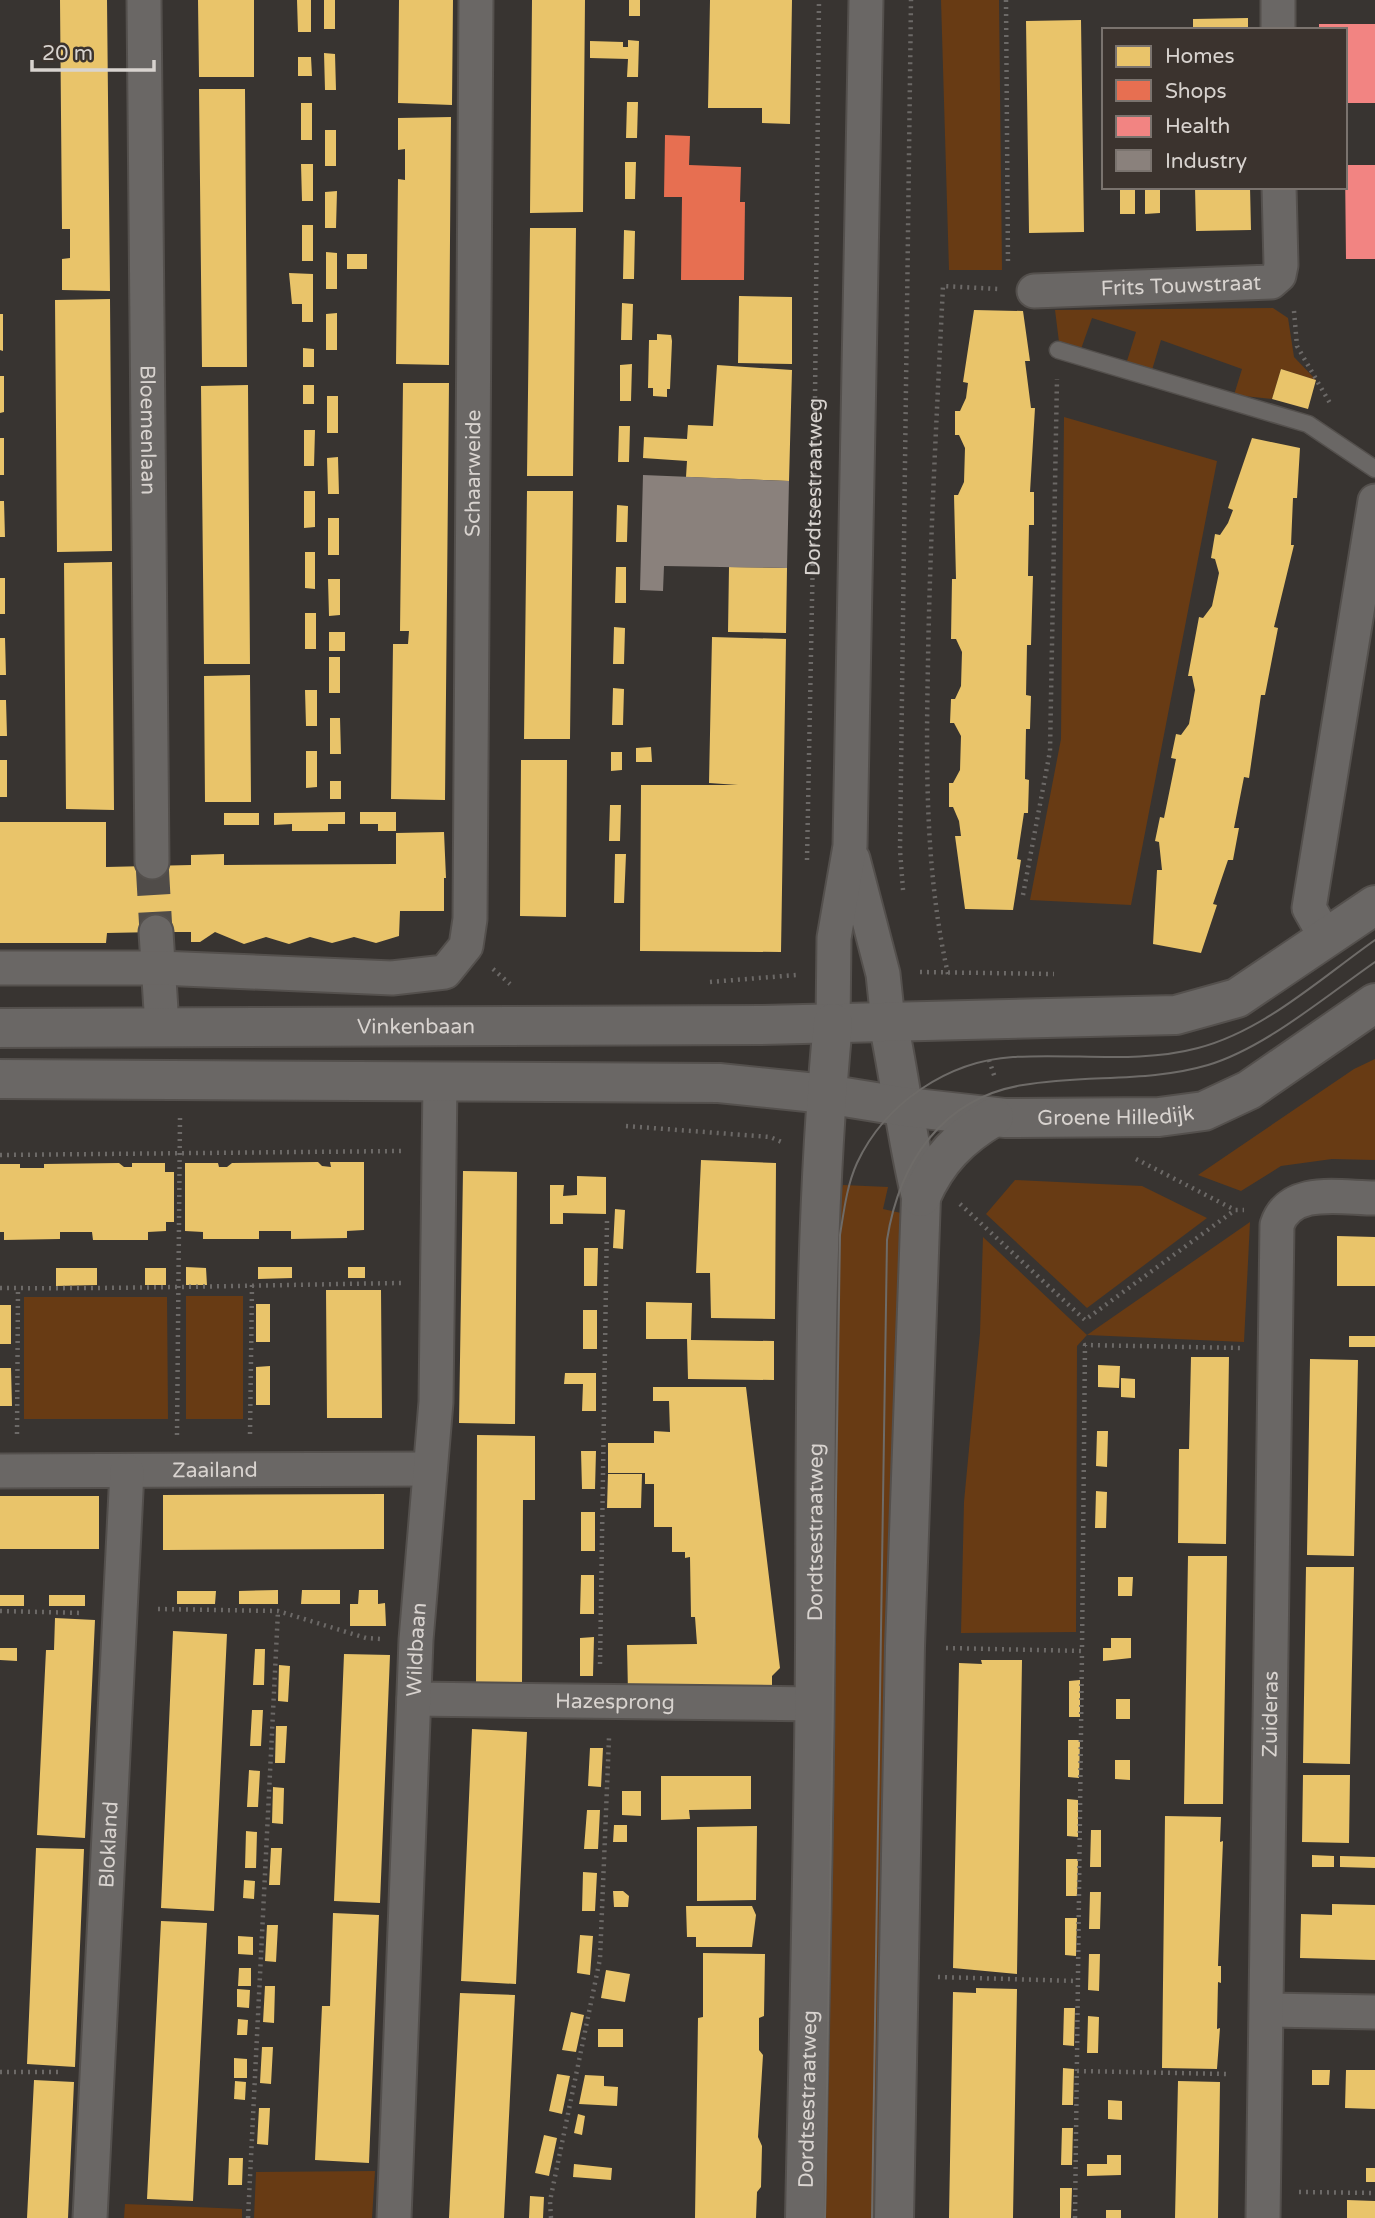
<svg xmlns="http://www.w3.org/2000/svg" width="1375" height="2218" font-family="'Varela Round',sans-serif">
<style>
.green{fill:#683b14}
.homes{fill:#e9c46a}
.shops{fill:#e76f51}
.health{fill:#f28482}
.industry{fill:#8a817c}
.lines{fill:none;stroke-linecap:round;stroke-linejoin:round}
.street-tunnel{stroke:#504c49;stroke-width:33;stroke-dasharray:33 17;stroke-linecap:butt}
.lane-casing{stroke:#54504d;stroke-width:19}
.street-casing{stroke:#54504d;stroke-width:37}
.secondary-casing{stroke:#54504d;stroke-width:42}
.path{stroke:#6c6967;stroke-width:4.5;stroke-dasharray:2 5;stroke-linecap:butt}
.lane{stroke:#6a6765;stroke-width:16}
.street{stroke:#6a6765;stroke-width:33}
.secondary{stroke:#6a6765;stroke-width:38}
.tram{stroke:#6e6b68;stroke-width:2}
.labels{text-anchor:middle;stroke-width:7;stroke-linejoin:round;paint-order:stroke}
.street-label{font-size:21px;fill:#d8d3cf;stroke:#3b332e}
</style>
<rect width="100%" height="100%" fill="#383431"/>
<path class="green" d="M941,0H999L1002,270H949Z
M1273,308L1288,318L1294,357L1316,380L1281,369L1272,399L1234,395L1242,369L1161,340L1152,370L1127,361L1136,332L1092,318L1081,349L1059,342L1055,310Z
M1064,417L1217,461L1131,905L1030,900L1061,739Z
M1375,1059V1160L1332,1159L1281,1166L1241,1191L1198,1175L1354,1069Z
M1015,1180L1142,1186L1207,1218L1087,1308L986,1214Z
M843,1185L888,1187L883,1209L901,1213L881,2218H814L839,1198Z
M1250,1222L1244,1342L1087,1335L1077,1346L1076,1632L961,1633L964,1502L980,1333L983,1237L1087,1335Z
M186,1296H243V1419H186Z
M24,1297H167L168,1419H24Z
M375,2171L372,2218H254L256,2172Z
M125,2204L242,2209V2218H124Z"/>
<path class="homes" d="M60,0H107L110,291L62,290V259L70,258V229H62Z
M198,0H254V77H199Z
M297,0H311V32H298Z
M324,0H335V29H324Z
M399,0H453L452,105L398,103Z
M532,0H585L583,212L530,213Z
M629,0H640V16H629Z
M710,0H792L790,124L762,123V108H708Z
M1248,18V30H1193V19Z
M1081,20L1084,232L1029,233L1026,21Z
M628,40L639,41L638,77H627L628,59L590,58V41L623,42V47H628Z
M324,53L335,54L336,90H325Z
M298,57H311L312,76H298Z
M199,89H245L247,367H202Z
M627,102H638L637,138H626Z
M301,103H312V140H301Z
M451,117L449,365L396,364L398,179L405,180V149L398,150V118Z
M325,130H336V166H325Z
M625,162H636L635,199H625Z
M301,164H313V201H302Z
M1120,187H1135V214H1120Z
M1145,187H1160V213L1145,214Z
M1195,187H1250L1251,230L1196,231Z
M337,191L336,228H325V192Z
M302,225H313V261H302Z
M530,228H576L573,476H527Z
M624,230L635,231L634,279H623Z
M326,252L337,253V289H326Z
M347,254H367V269H347Z
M289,273L313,274V322H302V304H292Z
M739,296L792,297V364L738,363Z
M110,299L112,551L57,552L55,300Z
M622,303L633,304L632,340H621Z
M974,310L1023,311L1030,361H1025L1031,408H1035L1030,492H1034V525H1029L1028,576H1033L1031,645H1027L1026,695L1031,696L1030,729H1026L1025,779L1029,780L1028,813H1024L1017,859L1021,860L1013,910L965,909L955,836H961L959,821L953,807H949V783H953L960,770L961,736L954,723H950L951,699H955L961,686L962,652L956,639H951L952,579H956L954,495H958L964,482L965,448L959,435H955V411H960L966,398L968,383L963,382Z
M337,313V350H326V314Z
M0,314H3V351L0,350Z
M657,334L671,335L672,341L670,389H667V397L653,396V388H648L649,340H657Z
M303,348L314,349V367H303Z
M632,364L631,401H620V365Z
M717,365L792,370L789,481L686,477L687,461L643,458L644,437L687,439L688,425L713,426Z
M1281,369L1316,380L1308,409L1272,399Z
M0,376H4V412L0,413Z
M403,383H449L445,800L391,799L393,644H408L409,631H400Z
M248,385L250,664H204L201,386Z
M303,385H314V404H303Z
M327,396H338V433H327Z
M619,426H630L629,462H618Z
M304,430H315L314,466H304Z
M0,438H4V475H0Z
M1252,438L1300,448L1297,498H1293L1291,545H1294L1274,627L1278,628L1265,695H1261L1249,778L1244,777L1234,828H1239L1233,860H1228L1213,904L1217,905L1201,953L1153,944L1157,870H1162L1159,842L1155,841L1160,817L1164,818L1176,759L1171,758L1176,734L1181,735L1189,724L1195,690L1192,676H1188L1199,617L1203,618L1212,606L1219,573L1215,559L1211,558L1215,534L1220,535L1228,523L1233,510L1228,508Z
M338,457L339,494H328L327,458Z
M304,491H315V527L304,528Z
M527,491H573L570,739H524Z
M0,501H4L5,537H0Z
M617,505L628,506L627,542H616Z
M328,518H339V555H328Z
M305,552H315V589L305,588Z
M112,562L114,810L66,809L64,563Z
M616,567H626V603H615Z
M729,567L787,568L786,633L728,632Z
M0,578H5V614H0Z
M328,579H340V615L329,616Z
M305,613H316V649H305Z
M614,627L625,628L624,664H613Z
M329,632H345V651H329Z
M712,637L786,639L781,952L640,951L641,785H738L709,783Z
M0,638H5L6,675H0Z
M329,657H340V693H329Z
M250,675L251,802H205L204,676Z
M613,688L624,689L623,725H612Z
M305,690H317V726H306Z
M0,700H6L7,736H0Z
M330,718H340L341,754H330Z
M651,747L652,762H636V748Z
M306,751H317V787L306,788Z
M611,752H622V770L611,771Z
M0,760H7V797H0Z
M521,760H567L566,917L520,916Z
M330,781H341V799H330Z
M610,805H621L620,841H609Z
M345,812V824H328V831H292V824L274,825V813Z
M360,812H396V831H378V824H360Z
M224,813H259V825H224Z
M0,822H106V867L191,865V855L224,854V865L396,864V833L444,832L446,878H444V911H400L399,936L376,943L354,937L332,943L310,937L289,944L266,937L244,944L215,932L200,942H191V932H156L107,933L106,943H0Z
M615,854H626L624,903H614Z
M701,1160L776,1163L775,1319L711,1318L710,1273H696Z
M318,1162L322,1166L331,1167L330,1162H364V1230L347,1231V1238L291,1239V1231H259V1239H203V1232L185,1231V1163H218L219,1167H227L232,1163Z
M119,1163L124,1167H132V1163H165V1172H174V1222H166V1231L148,1232V1240H93L92,1232H60V1239L4,1240V1232H0V1164H20V1168H44V1164Z
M463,1171L517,1172L515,1424L459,1423Z
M577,1176L606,1177V1214L563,1213V1224H550V1185H564L563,1196L577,1195Z
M615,1209L625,1210L623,1249L613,1248Z
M1337,1236L1375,1237V1286H1337Z
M584,1248H598L597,1286H584Z
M186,1267L206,1268L207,1285H186Z
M258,1267H292V1278L258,1279Z
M348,1267H365V1278H348Z
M56,1268H97V1285L56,1286Z
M145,1268H166V1285H145Z
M326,1290H381L382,1418H327Z
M646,1302L692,1303L691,1340L774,1341V1380L688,1379L687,1339H646Z
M256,1304H270V1342H256Z
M0,1305H11V1344H0Z
M583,1310H597V1349H583Z
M1349,1336H1375V1347H1349Z
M1191,1357H1229L1226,1544L1178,1543L1179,1449H1189Z
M1310,1359L1358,1360L1354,1556L1307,1555Z
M1098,1365L1120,1366L1119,1388L1098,1387Z
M270,1366V1405H256V1367Z
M0,1368H11L12,1406H0Z
M565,1373H596V1411H582L583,1384H564Z
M1121,1378L1135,1379V1398L1121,1397Z
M653,1387H746L780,1668L772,1676V1690L628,1693L627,1645L697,1644L695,1617H691L690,1557L685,1558V1552H672V1527H654V1484H645V1473H608V1443H654V1431L670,1432L669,1401H653Z
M1097,1431H1108L1107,1467L1096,1466Z
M477,1435L535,1436V1500H523L522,1684L476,1683Z
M581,1451H596L595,1489H582Z
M608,1474H642L641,1508H607Z
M1096,1491L1107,1492L1106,1528H1095Z
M384,1494V1549L163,1550V1495Z
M0,1496H99V1549H0Z
M581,1512H595V1551H581Z
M1188,1556H1227L1223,1804H1184Z
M1306,1567H1354L1350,1764L1303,1763Z
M581,1575H594V1614H580Z
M1118,1577H1133L1132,1596H1118Z
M278,1590V1604H239V1591Z
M302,1590H340V1604H301Z
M359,1590H378V1604L385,1603L386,1626H350V1604H358Z
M177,1591H216L215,1604H177Z
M0,1595H24V1606H0Z
M49,1595H85V1606H49Z
M55,1618L95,1620L85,1838L37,1835L46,1650H54Z
M173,1631L227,1634L214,1911L161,1908Z
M594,1637L593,1676H580V1638Z
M1111,1638H1131V1658L1103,1661V1648H1111Z
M0,1648H17V1661L0,1660Z
M255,1649H265L264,1685H253Z
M344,1654L390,1655L380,1903L334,1901Z
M981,1660H1022L1017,1974L953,1968L959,1663L982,1664Z
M279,1665L290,1666L288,1702L278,1701Z
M1080,1680V1717H1069V1681Z
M1116,1699H1130V1719H1116Z
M252,1710H263L261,1746H250Z
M276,1726H287L285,1763H275Z
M472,1729L527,1732L516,1984L461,1981Z
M1068,1740H1080L1079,1778L1068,1777Z
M590,1748H603L601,1787L588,1786Z
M1115,1760H1130V1780L1115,1779Z
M249,1770L260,1771L258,1807H247Z
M1303,1775H1350L1349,1843L1302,1842Z
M661,1776H751V1809L689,1810L690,1819L661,1820Z
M273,1787L284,1788L283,1824L272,1823Z
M622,1791H641V1816L622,1815Z
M1067,1799L1078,1800V1837L1067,1836Z
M587,1810H600L598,1849H584Z
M1165,1816L1221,1817L1220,1842L1223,1841L1218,1966H1221V1983L1218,1982L1217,2029L1220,2028L1217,2069L1162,2068Z
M614,1825H627V1842H613Z
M757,1826L756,1900L697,1901V1827Z
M1091,1830H1101V1867H1090Z
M246,1831L257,1832L256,1868H245Z
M36,1848L84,1849L75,2067L27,2064Z
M271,1848H282L280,1885H269Z
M1312,1855L1334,1856V1867H1312Z
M1340,1856L1375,1857V1868L1340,1867Z
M1066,1859H1078L1077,1896H1066Z
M583,1872L597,1873L595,1911H582Z
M244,1880L255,1881L254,1899L243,1898Z
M613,1891H623L629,1896L628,1907H614Z
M1090,1892H1101L1100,1929H1089Z
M1332,1904L1375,1905V1960L1300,1958L1301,1914L1332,1915Z
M686,1906H752L756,1915L752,1947H696V1937H687Z
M333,1913L379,1915L369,2163L315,2160L322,2006H330Z
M1065,1918H1077L1076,1956L1065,1955Z
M161,1921L207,1923L193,2201L147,2199Z
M267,1925H278L276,1962L265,1961Z
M580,1935L593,1936L590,1975L577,1973Z
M238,1936L253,1937V1955L238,1954Z
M703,1953L765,1954L764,2016L759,2018V2050L763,2055L758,2137L762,2146L761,2187L757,2192L756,2218H695L698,2018L703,2017Z
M1089,1954H1100L1099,1991L1088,1990Z
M239,1968H251V1986H238Z
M606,1970L630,1974L625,2002L601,1998Z
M265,1986H275L274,2023L263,2022Z
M976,1988L1017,1989L1013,2218H949L953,1992L976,1993Z
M237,1989L250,1990L249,2008L237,2007Z
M460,1993L515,1995L504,2218H449Z
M1064,2008H1075L1074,2046L1063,2045Z
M571,2012L584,2015L576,2052L562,2050Z
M1088,2016L1099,2017L1098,2053H1087Z
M238,2019L248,2020L247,2035H237Z
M598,2029H623V2047H598Z
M262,2047H273L271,2084L260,2083Z
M234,2058L247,2059V2078H234Z
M1063,2068L1074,2069L1073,2105H1062Z
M1312,2070H1330L1329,2085H1312Z
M1346,2070H1375V2109L1345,2108Z
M557,2074L570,2076L562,2114L549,2111Z
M585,2075L604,2076V2086L618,2087L617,2106L579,2104Z
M34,2080L74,2082L68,2218H27Z
M235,2081L246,2082L245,2100L234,2099Z
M1178,2081L1220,2082L1218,2218H1175Z
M1108,2100L1122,2101V2120L1108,2119Z
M259,2108H270L268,2145L257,2144Z
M578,2114L585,2116L582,2135L574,2133Z
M1062,2128H1073L1072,2165H1061Z
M544,2135L557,2138L549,2176L535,2173Z
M1107,2155H1121V2175L1087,2176V2164H1107Z
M229,2158H243L242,2185H228Z
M574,2164L612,2168L611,2180L573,2177Z
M1366,2168H1375V2182H1366Z
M1060,2188H1072L1071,2218H1060Z
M530,2196L544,2197L543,2218H529Z
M1347,2200L1375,2201V2218H1347Z
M1106,2210H1121V2218H1106Z"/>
<path class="shops" d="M665,135L690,136L689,165L741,167L740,202H745L744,280H681L682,197H664Z"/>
<path class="health" d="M1319,24H1375V103H1345V30H1319Z
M1345,165H1375V259H1346Z"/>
<path class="industry" d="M643,475L789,481L787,568L664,566L663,591L640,590Z"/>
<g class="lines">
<path class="street-tunnel" d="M152,862L156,932"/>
<defs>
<path id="lane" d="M1058,350L1308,424L1375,469"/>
<g id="street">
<path id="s2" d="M144,0L152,862"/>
<path d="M1278,30V0"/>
<path id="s3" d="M1034,291L1271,282L1279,275L1281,265L1279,187"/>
<path d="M853,859L883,974L888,1021"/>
<path d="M156,932L162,1026"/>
<path d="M1326,938L1309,908L1375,501"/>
<path id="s4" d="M0,968H160L392,978L445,972L466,946L470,919L476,0"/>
<path d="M833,1023L834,938L850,846L866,0"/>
<path id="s5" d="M0,1471L430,1469"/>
<path id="s6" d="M414,1699L815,1704"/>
<path d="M1268,2010L1375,2012"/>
<path id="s7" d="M90,2218L127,1471"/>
<path id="s8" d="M394,2218L416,1640L436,1402L440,1081"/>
<path id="s9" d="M1263,2218L1277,1225C1290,1186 1341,1198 1375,1198"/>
</g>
<g id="secondary">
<path d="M888,1021C900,1080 907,1139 921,1197L905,1646L894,2218"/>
<path id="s10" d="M0,1028L762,1025L1176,1015L1237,998L1375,905"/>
<path id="s11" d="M0,1079L719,1083L826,1094L906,1107L1005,1118L1159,1117L1204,1111L1249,1090L1375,1003"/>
<path d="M921,1197C937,1160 960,1137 994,1117"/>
<path id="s12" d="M805,2218C809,2028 814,1837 815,1647C816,1439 813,1230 833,1023"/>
</g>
</defs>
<use href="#lane" class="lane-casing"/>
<use href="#street" class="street-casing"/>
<use href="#secondary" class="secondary-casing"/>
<g class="path">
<path d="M1006,0L1008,265"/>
<path d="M1294,311L1297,346L1331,405"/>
<path id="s1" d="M807,860L814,499L819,0"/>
<path d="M903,890L900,850L911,0"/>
<path d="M1023,895L1050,751L1057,379"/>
<path d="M493,969L510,984"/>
<path d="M920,972L1054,974"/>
<path d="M948,974C925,872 926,766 928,662C930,537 937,411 943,286L998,289"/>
<path d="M710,982L796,975"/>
<path d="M989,1060L995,1078"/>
<path d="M626,1126L770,1137L784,1143"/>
<path d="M0,1155L402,1151"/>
<path d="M1136,1159L1235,1210H1244"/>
<path d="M960,1204L1085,1320L1235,1210"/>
<path d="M0,1288C134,1289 268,1285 402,1283"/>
<path d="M17,1434L18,1288"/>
<path d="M250,1434L252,1285"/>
<path d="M177,1435L180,1118"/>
<path d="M158,1609L278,1611L366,1638L380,1639"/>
<path d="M0,1611L83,1613"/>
<path d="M946,1648L1082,1651L1085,1345L1240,1348"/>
<path d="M600,1664L607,1220"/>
<path d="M938,1977L1077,1981"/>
<path d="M1077,2071L1227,2074"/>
<path d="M0,2072H61"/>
<path d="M1299,2192L1375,2193"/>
<path d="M248,2218L278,1611"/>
<path d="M551,2218L550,2201L600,1959L609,1738"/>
<path d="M1075,2218L1082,1651"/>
</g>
<use href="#lane" class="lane"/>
<use href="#street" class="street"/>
<use href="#secondary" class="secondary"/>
<path class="tram" d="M825,2218L840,1235C844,1210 847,1185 857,1163C885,1103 948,1061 1013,1057C1075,1053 1138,1064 1198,1048C1264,1031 1321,978 1375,940
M872,2218L887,1240C899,1163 942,1098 1023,1085C1085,1074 1147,1083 1208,1065C1265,1048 1326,996 1375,962"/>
</g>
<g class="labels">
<g class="street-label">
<text dy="7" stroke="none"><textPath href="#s3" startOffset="147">Frits Touwstraat</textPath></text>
<text dy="7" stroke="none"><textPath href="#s2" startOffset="430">Bloemenlaan</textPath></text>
<text dy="7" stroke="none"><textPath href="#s4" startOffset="952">Schaarweide</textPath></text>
<text dy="7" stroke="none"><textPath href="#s1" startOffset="373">Dordtsestraatweg</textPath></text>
<text dy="7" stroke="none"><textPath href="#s10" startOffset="416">Vinkenbaan</textPath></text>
<text dy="7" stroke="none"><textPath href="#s11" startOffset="1118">Groene Hilledijk</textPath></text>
<text dy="7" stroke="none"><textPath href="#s5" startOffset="215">Zaailand</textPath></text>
<text dy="7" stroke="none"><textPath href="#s12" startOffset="686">Dordtsestraatweg</textPath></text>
<text dy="7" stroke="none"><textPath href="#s8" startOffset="569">Wildbaan</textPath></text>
<text dy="7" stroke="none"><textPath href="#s6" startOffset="201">Hazesprong</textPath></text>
<text dy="7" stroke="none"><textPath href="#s9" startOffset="504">Zuideras</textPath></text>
<text dy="7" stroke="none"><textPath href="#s7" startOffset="374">Blokland</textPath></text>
<text dy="7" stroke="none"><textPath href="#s12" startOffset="119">Dordtsestraatweg</textPath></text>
</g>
</g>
<rect x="1102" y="28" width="245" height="161" fill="#3b332e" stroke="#7a736e" stroke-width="2"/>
<rect x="1116" y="46" width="35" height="21" fill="#e9c46a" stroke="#7a736e" stroke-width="2"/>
<text x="1165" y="63" font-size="21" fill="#d8d3cf">Homes</text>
<rect x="1116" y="80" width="35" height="21" fill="#e76f51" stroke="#7a736e" stroke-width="2"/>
<text x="1165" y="98" font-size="21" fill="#d8d3cf">Shops</text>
<rect x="1116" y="116" width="35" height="21" fill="#f28482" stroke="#7a736e" stroke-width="2"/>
<text x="1165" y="133" font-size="21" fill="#d8d3cf">Health</text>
<rect x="1116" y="150" width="35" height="21" fill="#8a817c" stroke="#7a736e" stroke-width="2"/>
<text x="1165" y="168" font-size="21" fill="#d8d3cf">Industry</text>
<path d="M32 60v10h122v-10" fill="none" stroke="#d8d3cf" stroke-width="3.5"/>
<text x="42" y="60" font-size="21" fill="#d8d3cf" stroke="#3b332e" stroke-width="5" paint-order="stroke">20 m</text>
</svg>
